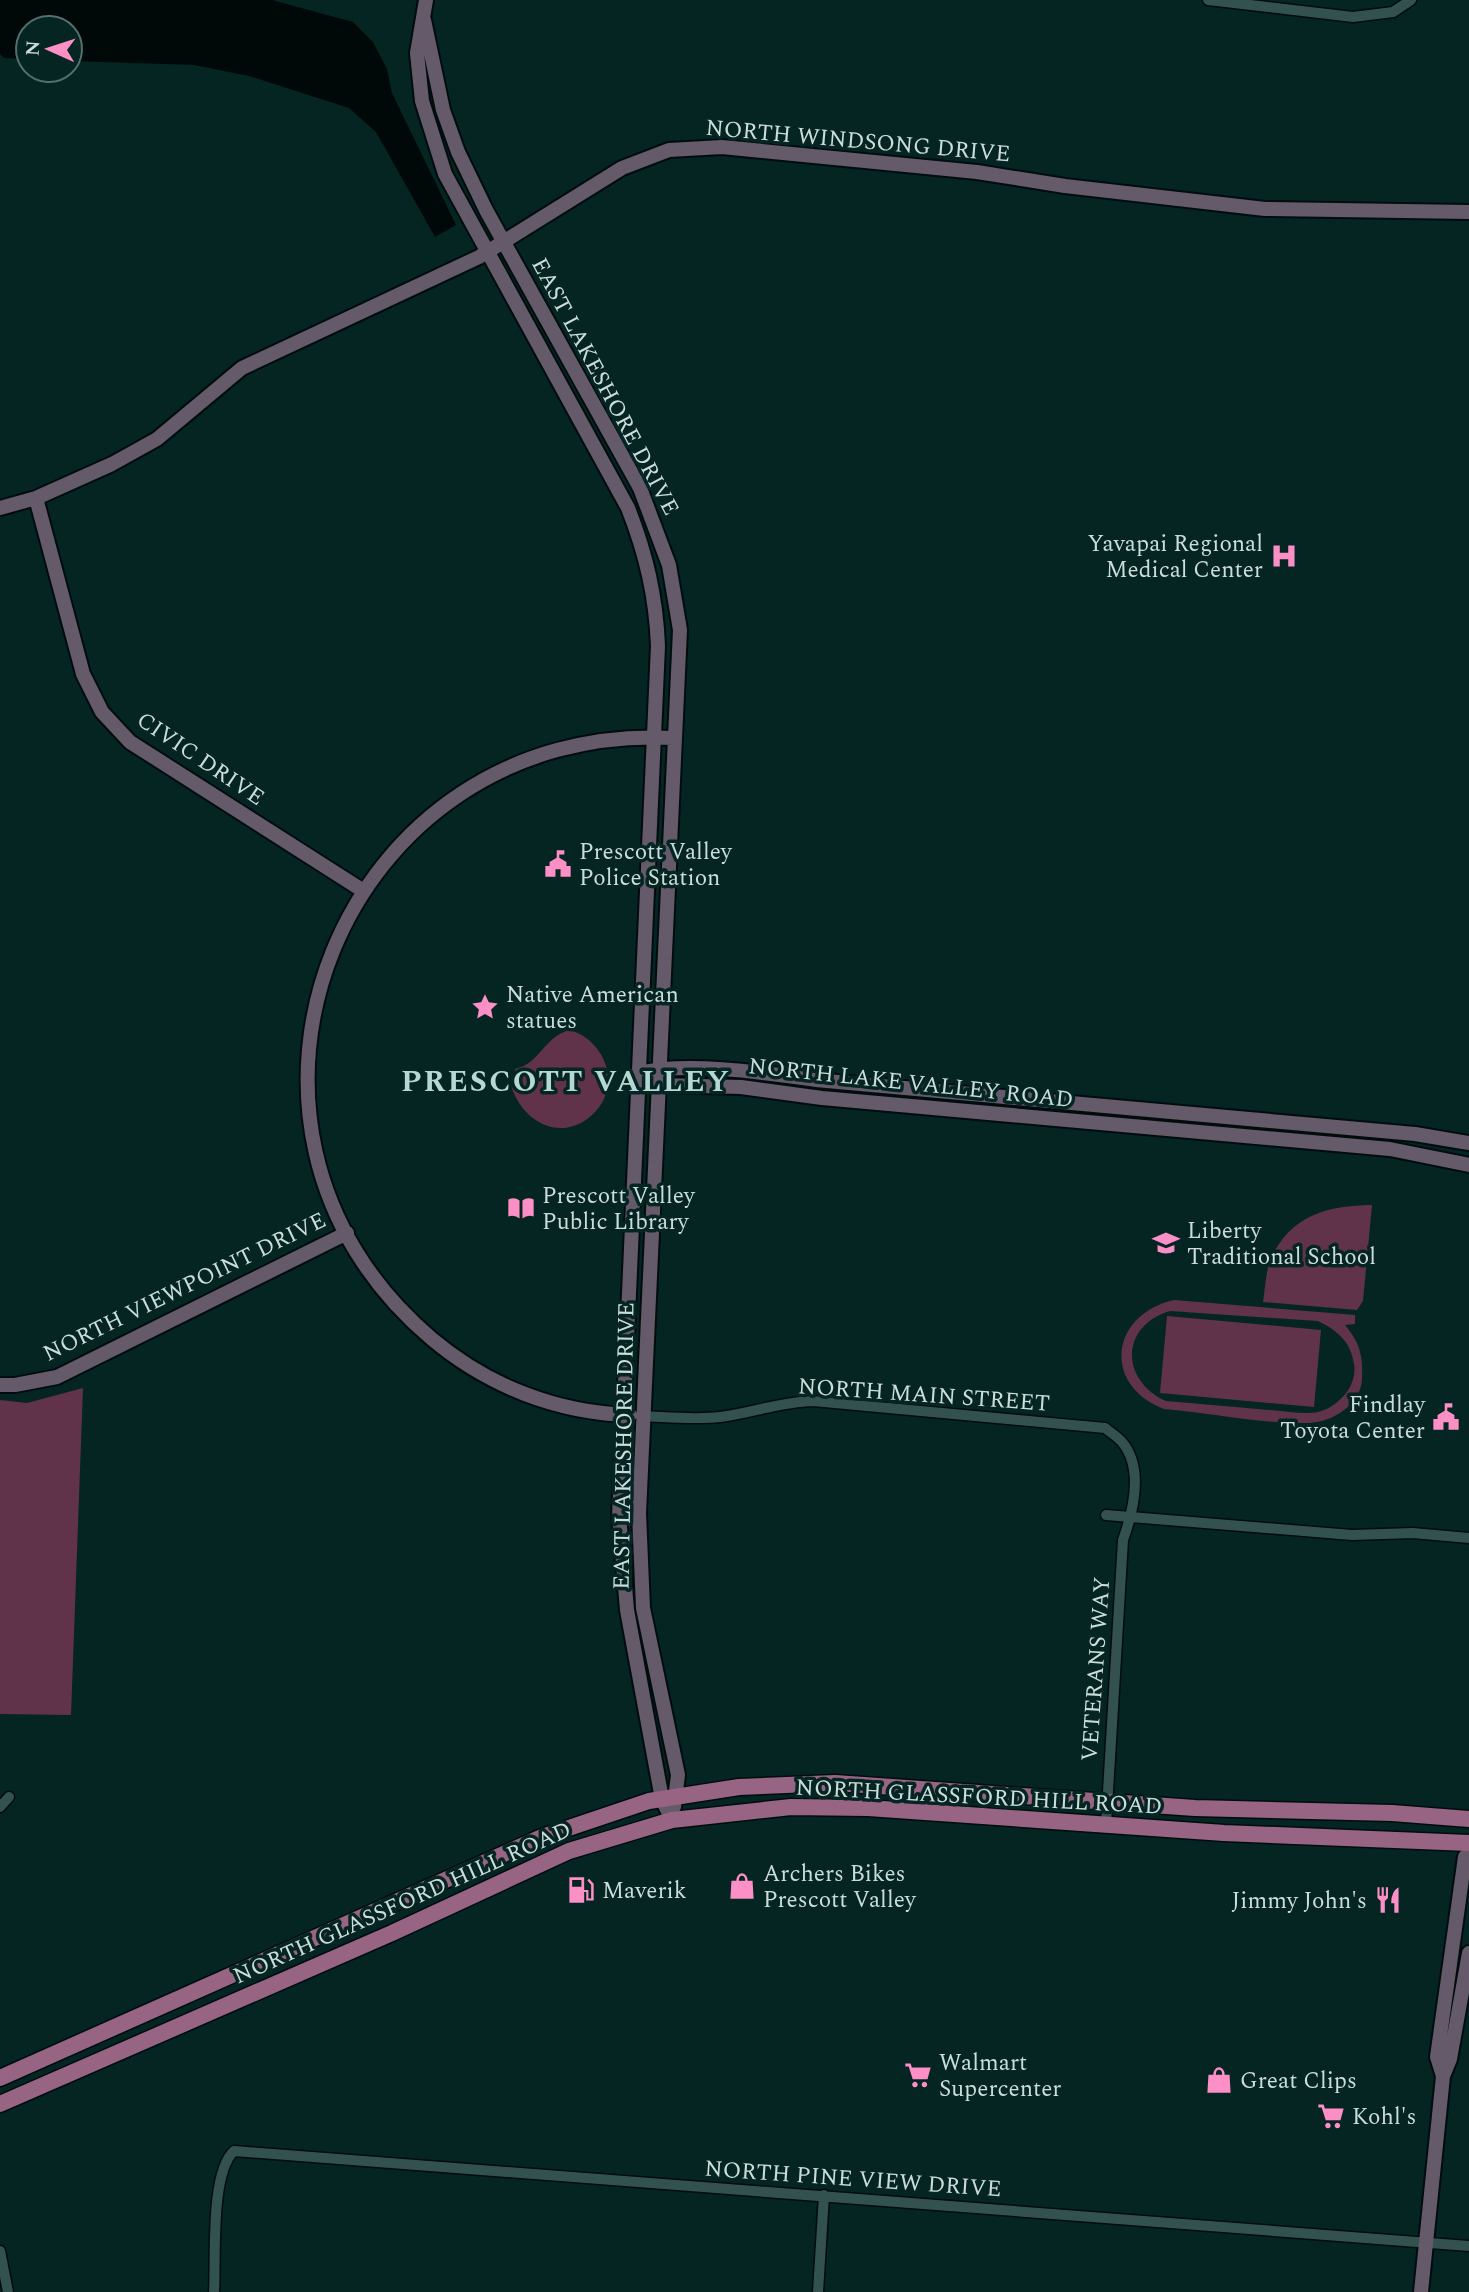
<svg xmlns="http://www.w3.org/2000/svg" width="1469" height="2292" font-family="Spectral,serif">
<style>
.green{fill:#60334a;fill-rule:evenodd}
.water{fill:#010908}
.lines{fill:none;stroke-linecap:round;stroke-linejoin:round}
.street-casing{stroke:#000d0c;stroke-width:13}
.secondary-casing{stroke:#000d0c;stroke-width:18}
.primary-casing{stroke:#000d0c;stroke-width:19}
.street{stroke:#32514f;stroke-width:10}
.secondary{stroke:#645a69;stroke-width:14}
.primary{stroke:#976484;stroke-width:16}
.labels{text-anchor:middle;stroke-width:7;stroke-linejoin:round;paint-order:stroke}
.street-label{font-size:23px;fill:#cbdddb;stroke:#052523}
.poi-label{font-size:23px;fill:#cbdddb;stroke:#052523;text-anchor:start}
.district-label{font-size:30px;font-weight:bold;letter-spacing:2px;fill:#b5d8d4;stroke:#052523}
</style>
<rect width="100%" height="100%" fill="#052523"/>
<path class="green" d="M570,1030C606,1041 623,1087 592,1115C559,1145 519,1119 510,1082H516L515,1069C540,1064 544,1036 570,1030Z
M1372,1205L1363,1301L1357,1310L1263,1302C1265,1289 1266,1270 1271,1258C1292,1214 1328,1206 1372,1205Z
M1174,1300L1355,1315V1324L1345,1325C1360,1343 1363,1355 1362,1379C1361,1404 1333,1422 1309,1423C1263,1424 1210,1413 1164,1409C1101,1385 1111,1314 1174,1300ZM1170,1311L1318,1321C1338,1331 1351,1342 1354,1364C1358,1386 1338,1407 1318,1412C1303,1415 1285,1411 1269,1410C1235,1407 1201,1404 1166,1401C1120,1380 1120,1326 1170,1311Z
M1167,1316L1321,1330L1314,1407L1160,1393Z
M83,1388L71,1715L0,1714V1400L27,1403Z"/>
<path class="water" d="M0,0H272L353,22L373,42L387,69L392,93L456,225L435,237L376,132L349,108L249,76L194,65L70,61V28H28V59L4,58L0,54Z"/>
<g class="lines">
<defs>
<path id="street" d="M1208,0L1353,17L1393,12L1411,0
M642,1416C668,1417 694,1420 720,1417C751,1413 780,1402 813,1401L1105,1428C1110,1432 1118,1437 1122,1442C1144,1468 1133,1512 1123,1540L1106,1825
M1106,1515L1352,1535L1413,1533L1469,1538
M0,1807L9,1797
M0,2251L8,2292
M214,2292C216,2259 210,2173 234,2151L1469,2246
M818,2292L824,2195"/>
<path id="secondary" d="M426,0L417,53L422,101L445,174L628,508C646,554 656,596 658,646L619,1516L627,1610L662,1799L672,1820
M424,20L443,110L458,152L486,210L640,488L669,565L680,630L639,1513L643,1608L678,1775L674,1807
M36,498L83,674L102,712L130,742L362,890
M0,508L36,498L112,464L157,439L242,368L479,257L622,168L669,150L722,147L977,172L1065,186L1265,209L1469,212
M639,1073C686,1061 766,1073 816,1080L1415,1134L1469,1143
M652,1081L658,1085L741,1087L822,1098L1390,1149L1469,1165
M0,1385H15L57,1377L347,1233
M630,1415C557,1413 488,1386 432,1339C177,1124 342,720 674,738
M1443,2076L1437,2057L1465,1857L1469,1853
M1421,2292L1443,2076L1450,2059L1469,1953"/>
<path id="primary" d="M0,2078L542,1837L649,1801L739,1787L835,1783L1195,1808L1392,1813L1469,1819
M0,2104L392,1933L569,1851L672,1820L791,1807L868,1808L1224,1833L1469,1843"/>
</defs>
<use href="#street" class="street-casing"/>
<use href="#secondary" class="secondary-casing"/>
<use href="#primary" class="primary-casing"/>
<use href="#street" class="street"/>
<use href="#secondary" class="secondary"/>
<use href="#primary" class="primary"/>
</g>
<defs>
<symbol id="hospital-bare" viewBox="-9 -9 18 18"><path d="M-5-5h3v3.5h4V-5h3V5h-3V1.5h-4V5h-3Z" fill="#fb8fc6" stroke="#052523" stroke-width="2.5" paint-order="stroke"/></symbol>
<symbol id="civic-bare" viewBox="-9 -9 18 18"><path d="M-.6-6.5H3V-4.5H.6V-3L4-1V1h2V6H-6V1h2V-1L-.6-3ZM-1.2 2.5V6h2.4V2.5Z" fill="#fb8fc6" stroke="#052523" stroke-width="2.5" paint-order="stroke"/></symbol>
<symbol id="sight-bare" viewBox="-9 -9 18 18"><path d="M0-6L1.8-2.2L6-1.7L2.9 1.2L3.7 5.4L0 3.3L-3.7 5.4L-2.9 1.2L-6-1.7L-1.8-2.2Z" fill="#fb8fc6" stroke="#052523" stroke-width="2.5" paint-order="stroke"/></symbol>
<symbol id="library-bare" viewBox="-9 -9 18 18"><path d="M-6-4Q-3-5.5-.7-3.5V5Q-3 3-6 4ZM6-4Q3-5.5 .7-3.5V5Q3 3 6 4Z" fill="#fb8fc6" stroke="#052523" stroke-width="2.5" paint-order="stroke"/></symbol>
<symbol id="school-bare" viewBox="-9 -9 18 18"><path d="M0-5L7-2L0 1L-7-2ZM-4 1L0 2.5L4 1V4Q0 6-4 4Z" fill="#fb8fc6" stroke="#052523" stroke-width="2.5" paint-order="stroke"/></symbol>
<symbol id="shop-bare" viewBox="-9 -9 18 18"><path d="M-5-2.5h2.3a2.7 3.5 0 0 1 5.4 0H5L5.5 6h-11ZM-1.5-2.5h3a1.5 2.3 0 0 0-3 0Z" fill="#fb8fc6" stroke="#052523" stroke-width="2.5" paint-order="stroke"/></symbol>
<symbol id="fuel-bare" viewBox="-9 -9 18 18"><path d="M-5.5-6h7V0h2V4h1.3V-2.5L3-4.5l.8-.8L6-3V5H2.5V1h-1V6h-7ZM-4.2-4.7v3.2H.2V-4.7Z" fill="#fb8fc6" stroke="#052523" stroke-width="2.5" paint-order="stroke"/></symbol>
<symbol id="restaurant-bare" viewBox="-9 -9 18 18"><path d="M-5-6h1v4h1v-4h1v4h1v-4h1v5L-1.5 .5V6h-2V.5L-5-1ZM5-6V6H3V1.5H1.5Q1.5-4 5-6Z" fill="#fb8fc6" stroke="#052523" stroke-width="2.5" paint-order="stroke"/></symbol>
<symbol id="supermarket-bare" viewBox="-9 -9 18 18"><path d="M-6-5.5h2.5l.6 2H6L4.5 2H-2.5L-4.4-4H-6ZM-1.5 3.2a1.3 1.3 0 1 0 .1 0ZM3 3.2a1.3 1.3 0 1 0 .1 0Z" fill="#fb8fc6" stroke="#052523" stroke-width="2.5" paint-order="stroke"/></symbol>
</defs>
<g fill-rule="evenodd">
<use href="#hospital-bare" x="1265" y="537" width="38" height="38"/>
<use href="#civic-bare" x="539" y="845" width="38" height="38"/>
<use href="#sight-bare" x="466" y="988" width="38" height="38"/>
<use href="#library-bare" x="502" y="1189" width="38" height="38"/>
<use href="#school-bare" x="1147" y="1224" width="38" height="38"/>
<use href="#civic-bare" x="1427" y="1398" width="38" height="38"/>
<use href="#shop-bare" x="723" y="1867" width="38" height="38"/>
<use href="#fuel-bare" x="562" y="1871" width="38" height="38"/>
<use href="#restaurant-bare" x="1369" y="1881" width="38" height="38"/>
<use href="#supermarket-bare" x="899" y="2056" width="38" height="38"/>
<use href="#shop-bare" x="1200" y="2061" width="38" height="38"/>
<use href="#supermarket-bare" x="1312" y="2097" width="38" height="38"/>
</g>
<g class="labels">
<g class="street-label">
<text transform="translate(858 140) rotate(5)" y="8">NORTH WINDSONG DRIVE</text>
<text transform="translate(606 386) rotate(62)" y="8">EAST LAKESHORE DRIVE</text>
<text transform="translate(201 758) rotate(34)" y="8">CIVIC DRIVE</text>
<text transform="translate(911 1082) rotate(6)" y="8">NORTH LAKE VALLEY ROAD</text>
<text transform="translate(184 1286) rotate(-26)" y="8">NORTH VIEWPOINT DRIVE</text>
<text transform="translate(924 1394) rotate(4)" y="8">NORTH MAIN STREET</text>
<text transform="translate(623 1446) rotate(-89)" y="8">EAST LAKESHORE DRIVE</text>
<text transform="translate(1095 1669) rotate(-86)" y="8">VETERANS WAY</text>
<text transform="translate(979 1796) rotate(3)" y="8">NORTH GLASSFORD HILL ROAD</text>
<text transform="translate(402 1902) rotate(-24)" y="8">NORTH GLASSFORD HILL ROAD</text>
<text transform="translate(853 2178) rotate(4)" y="8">NORTH PINE VIEW DRIVE</text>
</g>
<g class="poi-label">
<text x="1263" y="551" text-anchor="end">Yavapai Regional<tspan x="1263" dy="26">Medical Center</tspan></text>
<text x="579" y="859">Prescott Valley<tspan x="579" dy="26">Police Station</tspan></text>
<text x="506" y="1002">Native American<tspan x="506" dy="26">statues</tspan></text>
<text x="542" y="1203">Prescott Valley<tspan x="542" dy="26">Public Library</tspan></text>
<text x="1187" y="1238">Liberty<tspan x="1187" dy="26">Traditional School</tspan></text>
<text x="1425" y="1412" text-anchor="end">Findlay<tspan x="1425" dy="26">Toyota Center</tspan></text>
<text x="763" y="1881">Archers Bikes<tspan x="763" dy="26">Prescott Valley</tspan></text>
<text x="602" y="1898">Maverik</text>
<text x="1367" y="1908" text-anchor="end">Jimmy John's</text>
<text x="939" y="2070">Walmart<tspan x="939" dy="26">Supercenter</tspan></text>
<text x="1240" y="2088">Great Clips</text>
<text x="1352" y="2124">Kohl's</text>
</g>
<g class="district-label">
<text x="566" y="1091">PRESCOTT VALLEY</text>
</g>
</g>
<g transform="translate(49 49) rotate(273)"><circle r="33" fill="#052523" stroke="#546f6d" stroke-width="2"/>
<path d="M0-5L12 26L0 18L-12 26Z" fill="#fb8fc6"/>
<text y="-10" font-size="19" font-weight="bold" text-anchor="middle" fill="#cbdddb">N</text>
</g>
</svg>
